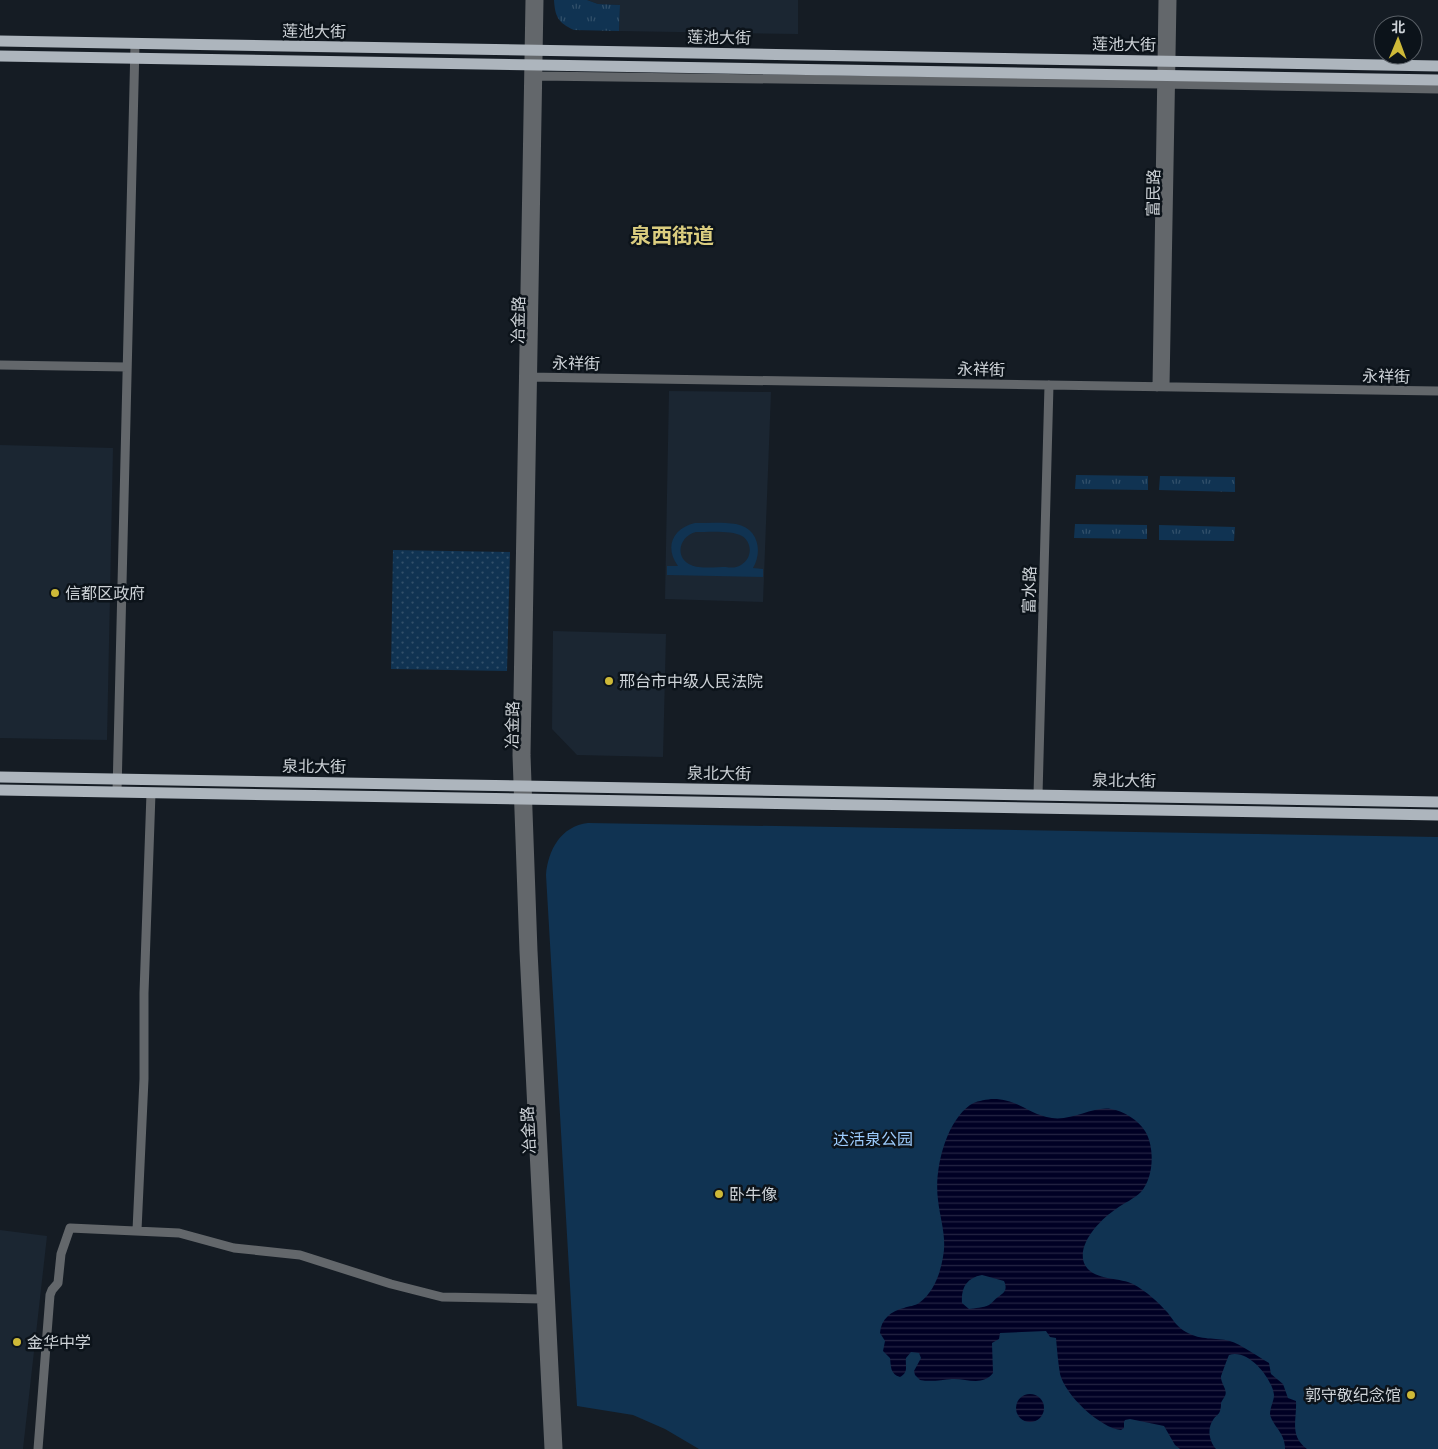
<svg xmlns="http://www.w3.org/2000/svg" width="1438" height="1449" font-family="'Nunito Sans','Noto Sans SC',sans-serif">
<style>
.built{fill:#1b2632}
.grass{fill:url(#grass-tufts)}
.park{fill:#103352;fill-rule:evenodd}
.garden{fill:url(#garden-dots)}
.water{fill:url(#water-rules);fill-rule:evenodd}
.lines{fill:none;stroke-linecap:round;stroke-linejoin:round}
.minor{stroke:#63676b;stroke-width:9}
.major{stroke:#adb5bd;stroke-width:11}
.poi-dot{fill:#ceb938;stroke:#0c131a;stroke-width:2}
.labels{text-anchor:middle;stroke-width:5;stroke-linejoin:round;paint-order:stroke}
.street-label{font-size:16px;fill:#cdd2d7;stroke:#0c131a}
.poi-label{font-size:16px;fill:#cdd2d7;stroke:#0c131a;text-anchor:start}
.park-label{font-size:16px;fill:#9dccfd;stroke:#0c131a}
.district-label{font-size:21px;font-weight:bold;fill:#dbcd7f;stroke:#0c131a}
</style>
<defs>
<pattern id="grass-tufts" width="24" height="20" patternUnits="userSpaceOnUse" patternTransform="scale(1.25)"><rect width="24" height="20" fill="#103352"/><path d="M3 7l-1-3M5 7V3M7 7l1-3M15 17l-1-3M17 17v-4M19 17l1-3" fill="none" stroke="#32506a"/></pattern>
<pattern id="garden-dots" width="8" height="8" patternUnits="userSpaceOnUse" patternTransform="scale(1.25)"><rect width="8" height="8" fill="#103352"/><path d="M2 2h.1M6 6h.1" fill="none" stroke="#32506a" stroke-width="1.8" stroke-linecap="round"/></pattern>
<pattern id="water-rules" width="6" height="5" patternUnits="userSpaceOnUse" patternTransform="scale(1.25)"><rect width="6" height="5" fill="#000024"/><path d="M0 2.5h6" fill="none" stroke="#242443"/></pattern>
</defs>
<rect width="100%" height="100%" fill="#151c24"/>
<path class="built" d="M587,0H798V34L619,31L620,5L598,4Z
M669,391L771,392L763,602L665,599Z
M0,445L113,448L107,740L0,738Z
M553,631L666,634L663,757L577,755L552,729Z
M0,1230L47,1236L23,1449H0Z"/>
<path class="grass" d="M554,0H587L598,4L620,5L619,31L574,30C558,23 555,16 554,0Z
M1076,475L1148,476V490L1075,489Z
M1160,476L1235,477V492L1159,490Z
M1075,524L1147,525V539L1074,538Z
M1159,525L1235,527L1234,541L1159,540Z"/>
<path class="park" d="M695,523C708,523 723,522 736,524C758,528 763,551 753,568L763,569V577L667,575V566H678C664,547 673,528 695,523ZM696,532C708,532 732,530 742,536C753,543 752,559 741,565C736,568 731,568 726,567C717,567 699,569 691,565C674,558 679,536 696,532Z
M588,823L1438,837V1449H699L665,1429L633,1415L577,1406L546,875C548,850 561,826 588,823Z"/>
<path class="garden" d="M393,550L510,552L507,671L391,669Z"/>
<path class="water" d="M991,1099C1018,1098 1028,1115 1052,1118C1072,1121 1094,1106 1111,1109C1124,1111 1138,1120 1145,1131C1155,1147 1154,1177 1141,1192C1134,1199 1124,1203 1116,1209C1101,1219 1075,1245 1085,1265C1094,1281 1119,1277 1133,1284C1146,1291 1158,1302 1168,1313C1173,1320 1178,1328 1186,1332C1202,1341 1214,1337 1230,1341C1240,1344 1259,1357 1269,1363L1271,1374L1283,1384L1288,1398L1296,1401C1297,1420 1289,1436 1307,1449H1285C1285,1444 1284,1439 1281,1434C1278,1428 1271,1421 1270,1414C1270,1407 1274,1401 1274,1395C1272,1378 1248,1348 1229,1355C1228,1357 1221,1376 1221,1377C1221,1384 1228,1390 1225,1396C1224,1398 1222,1400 1221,1403C1221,1405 1221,1408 1220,1411C1219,1415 1215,1416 1213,1420C1207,1429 1209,1441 1216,1449H1180L1175,1445L1164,1426L1130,1419L1125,1420L1124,1422V1428L1121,1430C1100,1428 1065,1395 1060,1374C1058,1362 1057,1350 1056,1338L1050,1337L1046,1331L1000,1333L999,1339L992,1343L993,1373C982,1387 966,1378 952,1379C941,1380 931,1382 920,1380L915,1375L914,1371L921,1358L919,1353L911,1352L906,1358C905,1366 909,1372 900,1377C890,1374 891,1366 890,1358L883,1351L885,1341L880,1333C881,1319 891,1311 904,1308C909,1306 915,1306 919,1303C934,1292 940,1274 943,1257C947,1237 940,1219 938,1200C934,1171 945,1123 970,1105C976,1101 984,1100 991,1099ZM982,1275L1004,1281C1008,1290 1004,1293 998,1297C995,1299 992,1303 989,1305C983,1308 975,1308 969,1309L962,1303C961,1288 966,1278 982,1275Z
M1016 1408a14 14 0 1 1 28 0a14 14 0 1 1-28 0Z"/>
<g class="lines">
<path class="minor" d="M530,0L517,755L524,951L549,1449
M539,0L526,755L533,951L558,1449
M538,76L1162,84L1438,89
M0,365L127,367
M528,377L1438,391
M1157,387L1163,0
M1165,387L1172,0
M117,792L135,44
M1038,795L1049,385
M137,1230L144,1079V993L151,793
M38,1449L50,1295L52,1290L58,1283L61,1254L70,1228L179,1233L234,1248L300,1255L391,1284L442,1297L541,1299"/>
<path class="major" d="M0,41L1438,66
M0,56L1438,80
M0,777L1438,802
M0,790L1438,815"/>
</g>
<g class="poi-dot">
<circle cx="55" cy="593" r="5"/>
<circle cx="609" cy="681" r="5"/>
<circle cx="719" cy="1194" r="5"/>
<circle cx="17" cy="1342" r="5"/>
<circle cx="1411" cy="1395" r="5"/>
</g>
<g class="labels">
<g class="street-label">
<text transform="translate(314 31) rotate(1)" y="6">莲池大街</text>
<text transform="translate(719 37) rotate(1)" y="6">莲池大街</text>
<text transform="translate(1124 44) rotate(1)" y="6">莲池大街</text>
<text transform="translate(1153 193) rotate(-89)" y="6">富民路</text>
<text transform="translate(518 320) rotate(-89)" y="6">冶金路</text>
<text transform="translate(576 363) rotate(1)" y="6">永祥街</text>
<text transform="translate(981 369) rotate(1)" y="6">永祥街</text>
<text transform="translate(1386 376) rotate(1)" y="6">永祥街</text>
<text transform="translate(1029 590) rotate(-89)" y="6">富水路</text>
<text transform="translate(512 725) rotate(-89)" y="6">冶金路</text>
<text transform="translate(314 766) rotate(1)" y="6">泉北大街</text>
<text transform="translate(719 773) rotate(1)" y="6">泉北大街</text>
<text transform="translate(1124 780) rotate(1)" y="6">泉北大街</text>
<text transform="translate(528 1130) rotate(-93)" y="6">冶金路</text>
</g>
<g class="poi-label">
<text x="65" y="599">信都区政府</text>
<text x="619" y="687">邢台市中级人民法院</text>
<text x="729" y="1200">卧牛像</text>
<text x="27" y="1348">金华中学</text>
<text x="1401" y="1401" text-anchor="end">郭守敬纪念馆</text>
</g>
<g class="park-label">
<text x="873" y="1145">达活泉公园</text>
</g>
<g class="district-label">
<text x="672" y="243">泉西街道</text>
</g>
</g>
<g transform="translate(1398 40) rotate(1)"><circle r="24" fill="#0c131a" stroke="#595f66"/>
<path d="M0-4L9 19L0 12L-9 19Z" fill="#ceb938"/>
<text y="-8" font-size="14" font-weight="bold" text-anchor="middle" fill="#cdd2d7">北</text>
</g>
</svg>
